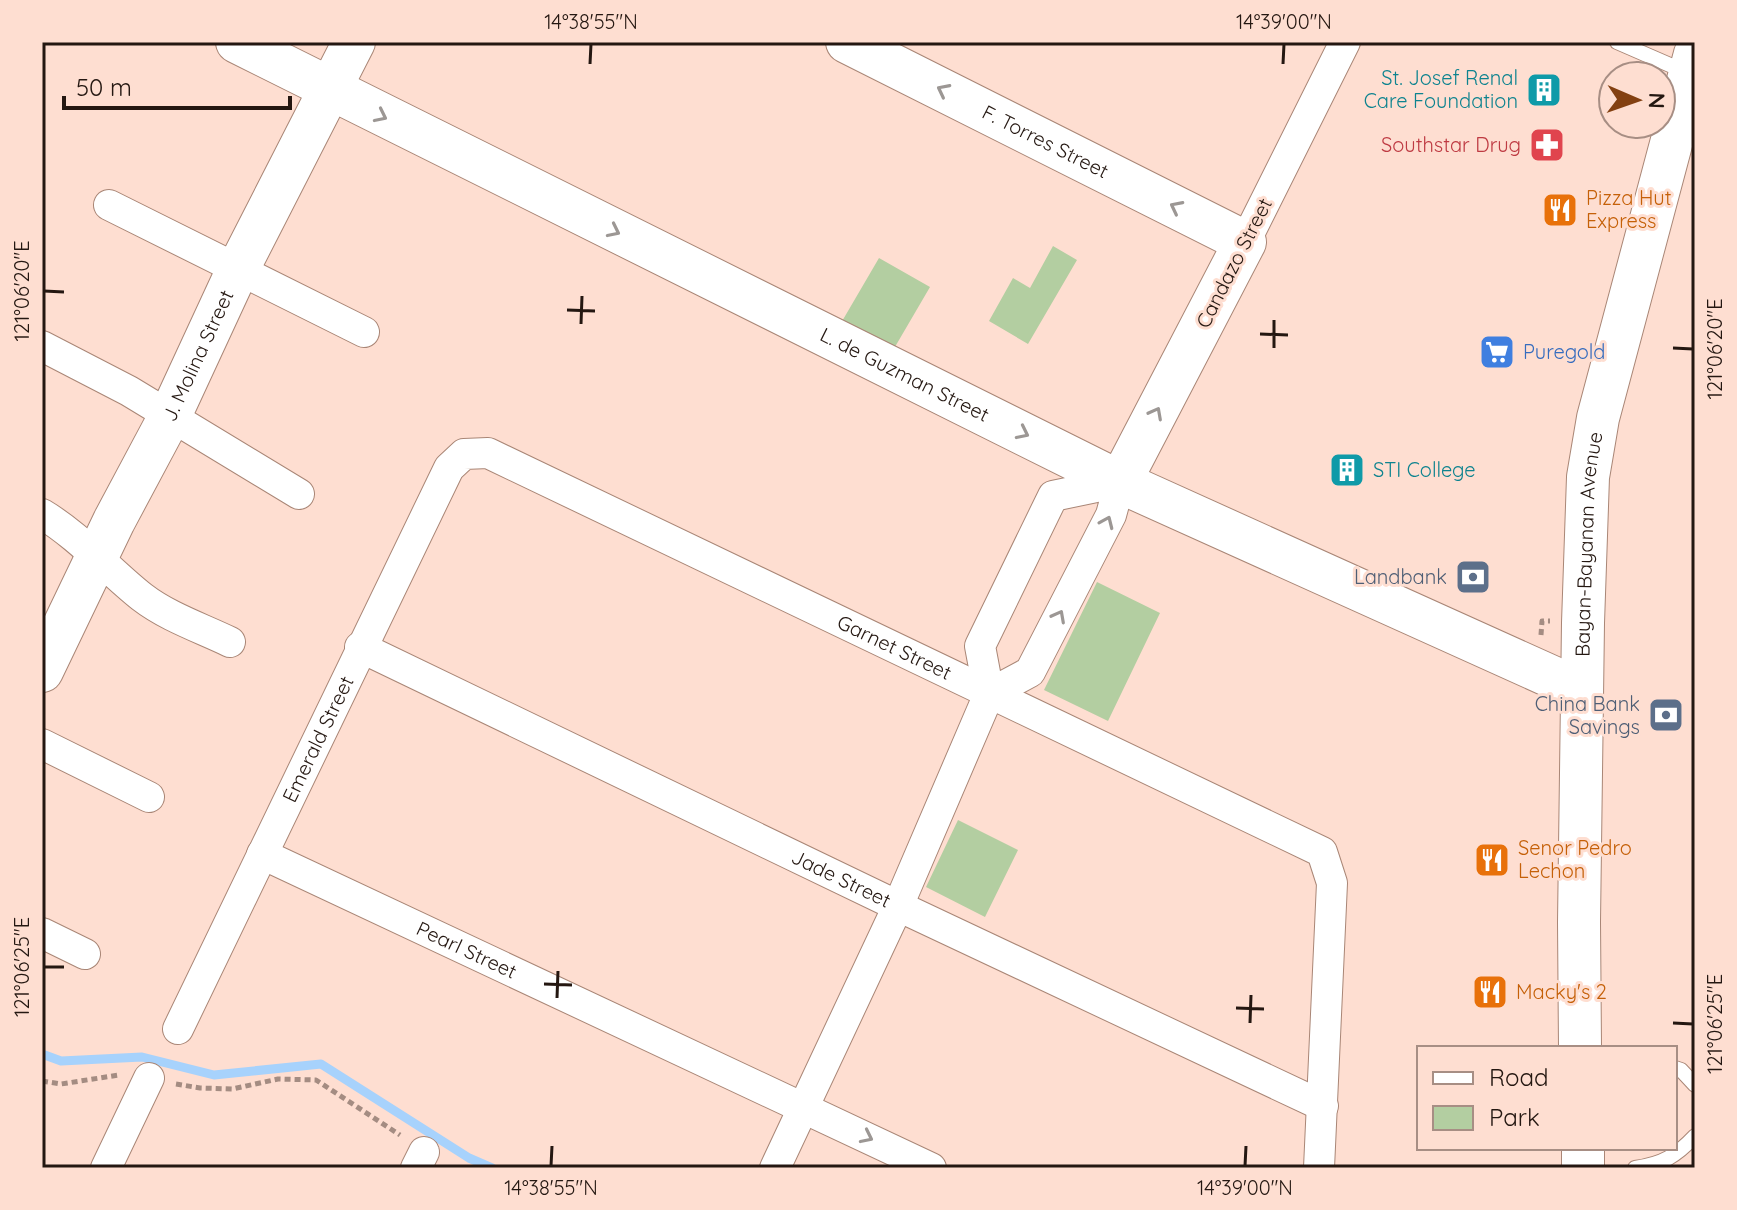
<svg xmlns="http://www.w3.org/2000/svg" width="1737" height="1210" font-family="Quicksand,sans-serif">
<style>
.green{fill:#b3cea1}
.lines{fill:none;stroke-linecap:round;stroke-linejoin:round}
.stream{stroke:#a7d2fc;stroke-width:9}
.lane-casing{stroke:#a98676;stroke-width:16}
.street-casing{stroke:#a98676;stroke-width:32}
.secondary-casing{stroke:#a98676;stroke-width:44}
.path{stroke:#a48c82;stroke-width:5;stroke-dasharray:6 4;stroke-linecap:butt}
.lane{stroke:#fff;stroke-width:14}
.street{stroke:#fff;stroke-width:30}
.secondary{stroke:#fff;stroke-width:42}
.oneway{stroke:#9c9794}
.ticks{fill:none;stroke:#241711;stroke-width:3}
.labels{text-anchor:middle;stroke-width:6;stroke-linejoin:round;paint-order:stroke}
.culture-label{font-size:20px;fill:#0d838f;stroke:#feded1;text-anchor:end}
.street-label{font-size:20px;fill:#241711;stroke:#feded1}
.health-label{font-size:20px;fill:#be3a42;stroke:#feded1;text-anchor:end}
.food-label{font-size:20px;fill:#c56008;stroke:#feded1;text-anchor:start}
.shop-label{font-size:20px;fill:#366cbe;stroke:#feded1;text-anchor:start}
.service-label{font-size:20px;fill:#4e5e75;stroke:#feded1;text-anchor:end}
.neatline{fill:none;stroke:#241711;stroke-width:3}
.ticks-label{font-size:20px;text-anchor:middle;fill:#241711}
</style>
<rect width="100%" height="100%" fill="#feded1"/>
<path class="green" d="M1053,246L1077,260L1028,344L989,321L1013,278L1030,288Z
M879,258L930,287L892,352L841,323Z
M1097,582L1160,613L1108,721L1044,690Z
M958,820L1018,850L985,917L926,887Z"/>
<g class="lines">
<path class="stream" d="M42,1054L61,1061L142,1057L214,1075L321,1064L469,1158L492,1168"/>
<defs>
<path id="lane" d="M1617,42L1686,72
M1675,1068L1681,1070L1695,1085
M1635,1168C1663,1164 1676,1156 1695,1136"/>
<g id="street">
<path d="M109,205L364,332"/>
<path d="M1245,242L1345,42"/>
<path d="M42,346L129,391L299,494"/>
<path d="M42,514C79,536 108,570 142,597C168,617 201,628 230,642"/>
<path id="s1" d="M360,647L898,906L1323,1106"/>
<path d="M42,744L149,797"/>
<path id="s2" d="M262,854L931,1168"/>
<path d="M42,933L85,954"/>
<path id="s3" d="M178,1029L449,468L464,454L488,453L1322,852L1332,883L1319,1168"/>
<path d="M106,1168L149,1078"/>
<path d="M416,1168L424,1152"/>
<path d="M775,1168L898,906L989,694L980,646L1053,496L1120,482L1111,515L1030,672L989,694"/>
</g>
<g id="secondary">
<path id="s4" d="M237,42L1120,482L1581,690"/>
<path id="s5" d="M847,42L1245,242L1120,482"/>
<path id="s6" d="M42,671L114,521L170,416L238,269L354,42"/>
<path id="s7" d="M1580,1048L1579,922L1583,623L1588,477L1598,418L1695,54"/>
<path d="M1583,1148V1168"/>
</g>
</defs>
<use href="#lane" class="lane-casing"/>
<use href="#street" class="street-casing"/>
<use href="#secondary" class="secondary-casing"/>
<path class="path" d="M1541,635L1542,621H1550
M42,1081L61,1084L119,1075
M176,1084L200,1088L232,1089L278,1079L316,1080L400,1135"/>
<use href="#lane" class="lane"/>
<use href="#street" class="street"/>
<use href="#secondary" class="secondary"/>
</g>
<defs><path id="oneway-chevron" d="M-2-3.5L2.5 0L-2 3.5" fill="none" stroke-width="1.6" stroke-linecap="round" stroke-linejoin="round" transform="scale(2)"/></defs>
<g class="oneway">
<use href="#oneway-chevron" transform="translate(943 90) rotate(-153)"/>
<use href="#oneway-chevron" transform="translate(381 116) rotate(26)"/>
<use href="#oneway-chevron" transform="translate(1176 207) rotate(-153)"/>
<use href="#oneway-chevron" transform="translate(614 231) rotate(26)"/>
<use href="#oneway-chevron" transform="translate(1156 413) rotate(-62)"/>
<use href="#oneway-chevron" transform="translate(1023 433) rotate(26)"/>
<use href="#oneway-chevron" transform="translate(1107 522) rotate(-66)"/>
<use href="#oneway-chevron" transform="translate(1059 616) rotate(-62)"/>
<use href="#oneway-chevron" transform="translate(867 1137) rotate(26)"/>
</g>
<path class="ticks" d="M590,64L591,44M1283,64L1284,44M44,291L64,292M567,310L595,311M581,324L582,296M1260,334L1288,335M1274,348V320M1673,348L1693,349M44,967H64M544,984L572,985M557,998L558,971M1236,1008L1264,1009M1250,1023L1251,995M1673,1023L1693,1024M551,1166L552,1146M1245,1166L1246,1146"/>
<defs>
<symbol id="building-square" viewBox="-11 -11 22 22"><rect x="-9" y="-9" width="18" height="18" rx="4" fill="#0f9aa8" stroke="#feded1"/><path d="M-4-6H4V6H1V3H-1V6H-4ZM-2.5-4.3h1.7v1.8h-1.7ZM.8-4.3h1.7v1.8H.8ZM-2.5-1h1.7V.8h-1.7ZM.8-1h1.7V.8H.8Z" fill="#fff"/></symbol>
<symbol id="pharmacy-square" viewBox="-11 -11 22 22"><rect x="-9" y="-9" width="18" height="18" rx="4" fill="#e0444e" stroke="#feded1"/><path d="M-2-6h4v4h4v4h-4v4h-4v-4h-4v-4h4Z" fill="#fff"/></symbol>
<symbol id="restaurant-square" viewBox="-11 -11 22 22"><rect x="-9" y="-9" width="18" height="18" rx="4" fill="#e8710a" stroke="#feded1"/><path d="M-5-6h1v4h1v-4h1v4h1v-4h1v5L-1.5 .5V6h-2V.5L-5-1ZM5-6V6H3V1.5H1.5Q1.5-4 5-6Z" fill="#fff"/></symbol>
<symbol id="supermarket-square" viewBox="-11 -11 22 22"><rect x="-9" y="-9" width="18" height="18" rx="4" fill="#3f7fe0" stroke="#feded1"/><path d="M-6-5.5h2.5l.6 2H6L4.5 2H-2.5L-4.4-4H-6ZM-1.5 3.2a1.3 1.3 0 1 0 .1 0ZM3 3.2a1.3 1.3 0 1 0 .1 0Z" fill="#fff"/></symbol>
<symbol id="bank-square" viewBox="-11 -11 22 22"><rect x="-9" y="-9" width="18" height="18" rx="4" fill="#5c6f8a" stroke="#feded1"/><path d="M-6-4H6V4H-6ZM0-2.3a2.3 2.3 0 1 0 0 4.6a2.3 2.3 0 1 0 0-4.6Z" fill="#fff"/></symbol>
</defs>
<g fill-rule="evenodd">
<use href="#building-square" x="1524" y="70" width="40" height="40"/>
<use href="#pharmacy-square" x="1527" y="125" width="40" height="40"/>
<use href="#restaurant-square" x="1540" y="190" width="40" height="40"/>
<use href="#supermarket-square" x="1477" y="332" width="40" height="40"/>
<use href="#building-square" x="1327" y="450" width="40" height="40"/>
<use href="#bank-square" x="1453" y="557" width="40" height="40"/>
<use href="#bank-square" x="1646" y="695" width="40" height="40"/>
<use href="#restaurant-square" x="1472" y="840" width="40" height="40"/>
<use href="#restaurant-square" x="1470" y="972" width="40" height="40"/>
</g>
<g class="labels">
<g class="culture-label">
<text x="1518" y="85">St. Josef Renal<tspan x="1518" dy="23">Care Foundation</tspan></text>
<text x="1373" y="477" text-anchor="start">STI College</text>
</g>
<g class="street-label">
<text dy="7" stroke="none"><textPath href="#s5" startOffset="222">F. Torres Street</textPath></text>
<text transform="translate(1234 263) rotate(-63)" y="7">Candazo Street</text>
<text dy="7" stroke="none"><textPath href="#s6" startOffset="352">J. Molina Street</textPath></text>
<text dy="7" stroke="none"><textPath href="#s4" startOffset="746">L. de Guzman Street</textPath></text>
<text dy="7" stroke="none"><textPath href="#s7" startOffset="504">Bayan-Bayanan Avenue</textPath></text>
<text dy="7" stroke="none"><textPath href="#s3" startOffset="1118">Garnet Street</textPath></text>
<text dy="7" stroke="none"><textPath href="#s3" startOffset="322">Emerald Street</textPath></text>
<text dy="7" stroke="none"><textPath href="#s1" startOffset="534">Jade Street</textPath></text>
<text dy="7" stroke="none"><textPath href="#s2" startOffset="226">Pearl Street</textPath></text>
</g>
<g class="health-label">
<text x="1521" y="152">Southstar Drug</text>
</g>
<g class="food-label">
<text x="1586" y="205">Pizza Hut<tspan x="1586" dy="23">Express</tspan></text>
<text x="1518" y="855">Senor Pedro<tspan x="1518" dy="23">Lechon</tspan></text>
<text x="1516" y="999">Macky's 2</text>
</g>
<g class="shop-label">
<text x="1523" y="359">Puregold</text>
</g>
<g class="service-label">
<text x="1447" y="584">Landbank</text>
<text x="1640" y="711">China Bank<tspan x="1640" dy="23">Savings</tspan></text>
</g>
</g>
<rect width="1737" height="1210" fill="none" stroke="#feded1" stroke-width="88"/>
<rect x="1417" y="1046" width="260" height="104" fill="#feded1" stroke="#a78e84" stroke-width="2"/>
<rect x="1433" y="1072" width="40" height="12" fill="#ffffff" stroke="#a78e84" stroke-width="2"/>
<text x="1489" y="1086" font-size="24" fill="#241711">Road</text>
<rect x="1433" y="1106" width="40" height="24" fill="#b3cea1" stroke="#a78e84" stroke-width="2"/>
<text x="1489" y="1126" font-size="24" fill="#241711">Park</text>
<g transform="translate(1637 100) rotate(92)"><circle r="38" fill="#feded1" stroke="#a78e84" stroke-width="2"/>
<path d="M0-6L14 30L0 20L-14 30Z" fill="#834011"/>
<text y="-12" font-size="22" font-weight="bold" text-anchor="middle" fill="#241711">N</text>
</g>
<path d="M64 96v12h226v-12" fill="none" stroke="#241711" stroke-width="4"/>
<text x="76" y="96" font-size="24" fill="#241711" stroke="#feded1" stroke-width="6" paint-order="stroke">50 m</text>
<rect x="44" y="44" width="1649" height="1122" class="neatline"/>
<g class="ticks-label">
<text x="591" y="29">14°38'55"N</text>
<text x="1284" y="29">14°39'00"N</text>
<text transform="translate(22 291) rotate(-90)" y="7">121°06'20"E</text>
<text transform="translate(1715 349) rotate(-90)" y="7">121°06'20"E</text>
<text transform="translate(22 967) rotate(-90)" y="7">121°06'25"E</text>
<text transform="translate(1715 1024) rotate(-90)" y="7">121°06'25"E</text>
<text x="551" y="1195">14°38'55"N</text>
<text x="1245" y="1195">14°39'00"N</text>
</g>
</svg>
